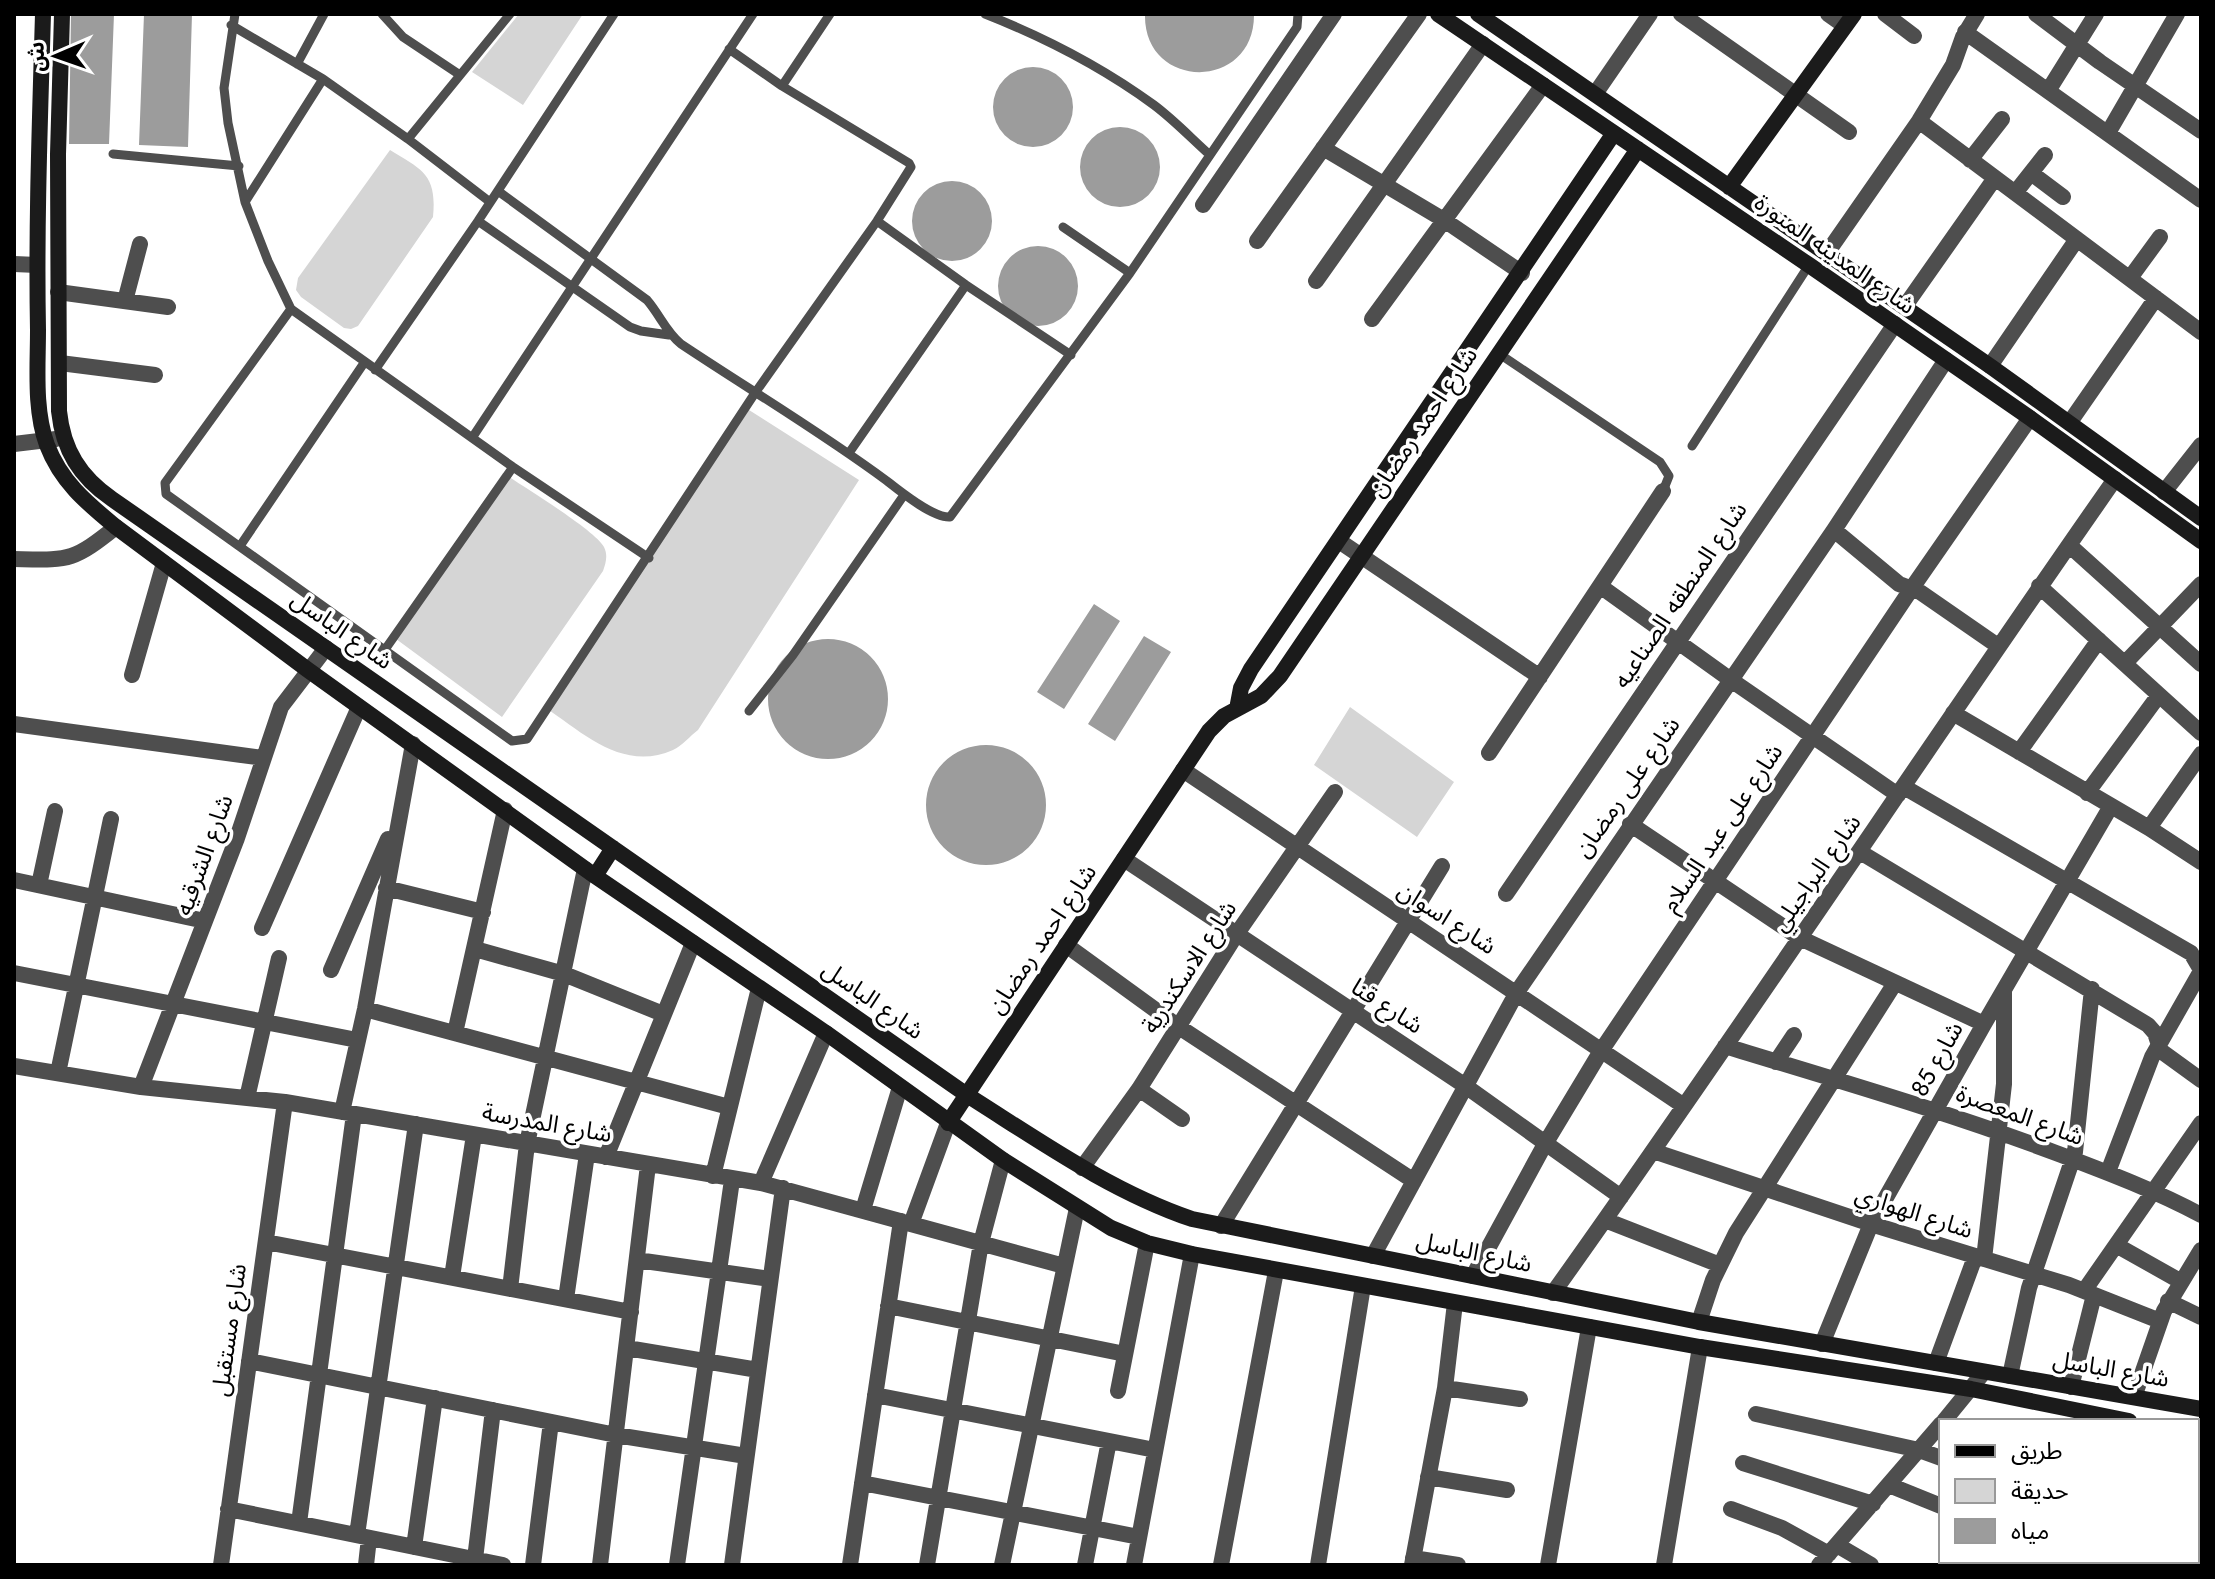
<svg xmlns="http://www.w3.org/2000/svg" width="2215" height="1579" font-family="Jost,'Noto Sans Arabic',sans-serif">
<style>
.green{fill:#d5d5d5}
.water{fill:#9c9c9c}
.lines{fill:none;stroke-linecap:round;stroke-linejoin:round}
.primary-casing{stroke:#dbdbdb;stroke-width:24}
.lane{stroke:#4e4e4e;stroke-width:9}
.street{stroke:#4e4e4e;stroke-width:16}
.secondary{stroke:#1b1b1b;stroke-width:16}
.primary{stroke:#000;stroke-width:20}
.labels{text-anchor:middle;stroke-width:7;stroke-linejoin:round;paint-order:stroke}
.street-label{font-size:24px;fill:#000;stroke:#fff}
</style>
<rect width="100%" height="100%" fill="#fff"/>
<path class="green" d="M519,14H583L523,105L472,72Z
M390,150C423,170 437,175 433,217L358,326L351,329L344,328L301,297L296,290L298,278Z
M749,410L859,480L698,730C690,736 682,746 673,750C624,772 584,734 546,708Z
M503,473C522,486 595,530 604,547C608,555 606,563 603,571L502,717L392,636Z
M1350,707L1454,782L1417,837L1314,765Z"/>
<path class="water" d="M71,14H114L109,144H69Z
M144,14H192L188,147L139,145Z
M1145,14H1254C1255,92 1143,91 1145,14Z
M993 107a40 40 0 1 1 80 0a40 40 0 1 1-80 0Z
M1080 167a40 40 0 1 1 80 0a40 40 0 1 1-80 0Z
M912 221a40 40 0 1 1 80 0a40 40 0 1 1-80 0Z
M998 286a40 40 0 1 1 80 0a40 40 0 1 1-80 0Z
M1094,604L1120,621L1064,709L1037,692Z
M1144,636L1171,652L1115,741L1088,724Z
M768 699a60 60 0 1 1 120 0a60 60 0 1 1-120 0Z
M926 805a60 60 0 1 1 120 0a60 60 0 1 1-120 0Z"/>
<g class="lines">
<defs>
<path id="primary" d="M2197,1469L2201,1465
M2197,1559L2201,1552
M2119,1565L2122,1561"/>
</defs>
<use href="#primary" class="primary-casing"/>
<path class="lane" d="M235,14L224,88L228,123L245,202L268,261L291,309L513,467L649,558
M382,14L403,37L460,75
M985,14C1046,38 1102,67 1154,105C1174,120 1191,138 1210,155
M231,25L323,79L408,139L490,202
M297,64L324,14
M782,86L830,14
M408,139L510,14
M113,154L239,166
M498,191L647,300C660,315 666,332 681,344C750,390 821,432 887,481C901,492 933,518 950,517L1130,273L1297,27L1298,14
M245,202L323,79
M478,221L630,327L641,331L669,335
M877,221L966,285L1071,355
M1063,227L1130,273
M291,309L165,483L166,494L512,741L527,739L755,393L877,221L911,167L909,163L782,86L729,49
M1498,353L1660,462L1669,476L1663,491
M375,370L478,221L614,14
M472,438L753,14
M1692,446L1809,265
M849,453L966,285
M240,546L364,363
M384,651L513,467
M749,711L793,655L904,495"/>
<path class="street" d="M1681,14L1849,132
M1828,14L1845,26
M1885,14L1914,36
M2036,14L2100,62L2201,131
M1965,32L2201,200
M2048,91L2096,14
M1595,94L1650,14
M1919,121L2201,332
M2108,133L2177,14
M1323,148L1444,220L1522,273
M1970,160L2002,119
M2031,173L2063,197
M2015,193L2045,155
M1203,205L1334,14
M1257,241L1419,14
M1827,253L1919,121L1953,65L1963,37L1977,14
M14,264L37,265
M2130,278L2160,237
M1316,281L1483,44
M58,292L168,307
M125,301L140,244
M1905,306L1995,178
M1372,319L1543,85
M60,363L155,375
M1990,366L2077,239
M2070,422L2156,298
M14,444L56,439
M2164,492L2201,445
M1834,530L1899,584L1920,592L1998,646
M1339,541L1540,677
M2069,545L2201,664
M14,559C70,560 72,562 116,527
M1600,586L1731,680L1898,795
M2039,586L2201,733
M2125,663L2201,584
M132,675L164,563
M1953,713L2149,828L2201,862
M14,724L263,758
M2019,752L2099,640
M1489,753L1663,491
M1183,770L1684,1106
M1904,787L2191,953L2201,970
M2087,793L2159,695
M1630,824L1800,938L1984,1024
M2149,828L2201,754
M1860,852L2148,1025L2155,1033L2161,1051L2201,1080
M1124,859L1464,1085L1621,1197
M14,880L205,921
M39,885L55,811
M386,888L483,912
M1506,894L1895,324
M262,928L359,707
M1066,945L1179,1027L1414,1181
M475,949L564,974L663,1014
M331,970L388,839
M14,973L357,1040
M365,1009L729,1107
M455,1033L505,810
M1725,1046C1836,1080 1947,1112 2056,1153C2106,1172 2154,1190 2201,1215
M1776,1062L1794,1035
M14,1066L141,1087L285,1102L761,1183L1064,1266
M58,1073L111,819
M141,1087L237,838L281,707L326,648
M1139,1089L1182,1119
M247,1098L279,958
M342,1112L365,1009L413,744
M1653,1151L1871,1224L2069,1285L2160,1321
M606,1157L693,943
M1082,1168L1139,1089L1236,935L1335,792
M2108,1172L2152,1057L2201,971
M713,1176L759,988
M761,1183L826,1033
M863,1210L900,1087
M1605,1220L1720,1265
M911,1224L948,1123
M1221,1226L1442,866
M266,1242L631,1312
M2116,1245L2180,1281
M1373,1256L1517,992L1834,530L1946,360
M1984,1259L2004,1084V990
M637,1260L770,1279
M1473,1276L1545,1144L1601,1051L1912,588L2030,418
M452,1277L474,1135
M510,1289L527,1144L585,869
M2084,1291L2201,1123
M1553,1293C1745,1024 1926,749 2115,479
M566,1299L587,1154
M2168,1301L2201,1317
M888,1306L1125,1354
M1699,1322L1713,1280L1736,1233L1895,983
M1822,1344L1871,1224L1984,1024L2111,806
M627,1348L758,1370
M249,1361L616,1435L746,1456
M1936,1363L1975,1257
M2010,1376L2029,1288L2075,1152L2092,989
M2071,1387L2094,1295
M1445,1388L1520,1399
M1118,1391L1147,1243
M875,1395L1155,1450
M2134,1397L2164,1311L2201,1250
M1756,1414L1919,1450L1941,1458
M1944,1421L1984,1372
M1743,1463L1873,1504
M1428,1477L1507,1490
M862,1483L1139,1537
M1889,1485L1941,1506
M228,1509L503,1565
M1731,1509L1782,1528L1829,1554
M299,1523L354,1114
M357,1535L416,1124
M1837,1545L1871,1565
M414,1547L435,1398
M1413,1558L1458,1565
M475,1559L493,1410
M221,1565L285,1102
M366,1565L369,1538
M533,1565L551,1422
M600,1565L648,1165
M677,1565L732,1180
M732,1565L783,1188
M850,1565L901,1221
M927,1565L981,1243L1003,1160
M1002,1565L1077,1208
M1085,1565L1109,1441
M1134,1565L1192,1254
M1221,1565L1276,1271
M1318,1565L1363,1286
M1412,1565L1445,1388L1455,1303
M1548,1565L1589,1327
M1664,1565L1700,1347
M1819,1565L1941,1424
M1979,1565L1983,1561"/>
<path class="secondary" d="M43,14C40,119 36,225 38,330C38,367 34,410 47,445C61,482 87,503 116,527L308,670L595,876L826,1033L1003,1160L1111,1228L1147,1243L1192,1254L1700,1347L1971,1389L2129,1421
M62,14L58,154L59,411C63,450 80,477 112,499L967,1095C1040,1141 1110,1191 1192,1219L1699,1322L2201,1409
M1438,14L1809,265L2030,418L2201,541
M1478,14L1990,366L2201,518
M1729,187L1854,14
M1237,709L1241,688L1251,669L1614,133
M595,876L613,848
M948,1123L1209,731L1224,716L1261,696L1280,676L1638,149
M2197,1435H2201"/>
<use href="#primary" class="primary"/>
</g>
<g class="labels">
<g class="street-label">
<text transform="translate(1835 254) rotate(35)" y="8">شارع المدينه المنورة</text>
<text transform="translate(1423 422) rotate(-56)" y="8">شارع احمد رمضان</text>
<text transform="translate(1680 595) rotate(-56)" y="8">شارع المنطقه الصناعيه</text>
<text transform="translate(342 630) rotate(35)" y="8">شارع الباسل</text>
<text transform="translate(1627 787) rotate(-55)" y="8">شارع على رمضان</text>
<text transform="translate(1722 828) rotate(-56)" y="8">شارع على عبد السلام</text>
<text transform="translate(204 855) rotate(-70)" y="8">شارع الشرقيه</text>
<text transform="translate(1816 873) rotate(-55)" y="8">شارع البراجيلي</text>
<text transform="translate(1447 918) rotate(33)" y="8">شارع اسوان</text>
<text transform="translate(1042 939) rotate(-56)" y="8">شارع احمد رمضان</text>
<text transform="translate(1189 967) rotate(-57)" y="8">شارع الاسكندرية</text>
<text transform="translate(873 1000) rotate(35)" y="8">شارع الباسل</text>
<text transform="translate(1387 1006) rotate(33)" y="8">شارع قنا</text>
<text transform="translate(1937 1059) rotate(-61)" y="8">شارع 85</text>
<text transform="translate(2020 1115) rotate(20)" y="8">شارع المعصرة</text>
<text transform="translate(547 1123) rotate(10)" y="8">شارع المدرسة</text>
<text transform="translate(1914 1212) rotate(18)" y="8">شارع الهواري</text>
<text transform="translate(1474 1252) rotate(12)" y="8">شارع الباسل</text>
<text transform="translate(229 1330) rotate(-82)" y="8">شارع مستقبل</text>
<text transform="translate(2111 1369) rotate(10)" y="8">شارع الباسل</text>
</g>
</g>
<rect width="2215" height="1579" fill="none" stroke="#000000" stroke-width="32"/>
<rect x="1939" y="1419" width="260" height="144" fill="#ffffff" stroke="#999999" stroke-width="2"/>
<rect x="1955" y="1445" width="40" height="12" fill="#000000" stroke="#999999" stroke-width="2"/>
<text x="2011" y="1459" font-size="24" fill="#000000">طريق</text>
<rect x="1955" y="1479" width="40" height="24" fill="#d5d5d5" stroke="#999999" stroke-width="2"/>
<text x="2011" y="1499" font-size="24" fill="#000000">حديقة</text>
<rect x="1955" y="1519" width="40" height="24" fill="#9c9c9c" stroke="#999999" stroke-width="2"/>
<text x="2011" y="1539" font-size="24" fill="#000000">مياه</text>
<g transform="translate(56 56) rotate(268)" stroke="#ffffff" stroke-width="6" paint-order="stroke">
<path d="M0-6L14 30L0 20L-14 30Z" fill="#000000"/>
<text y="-12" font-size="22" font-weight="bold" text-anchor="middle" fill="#000000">ش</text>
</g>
</svg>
